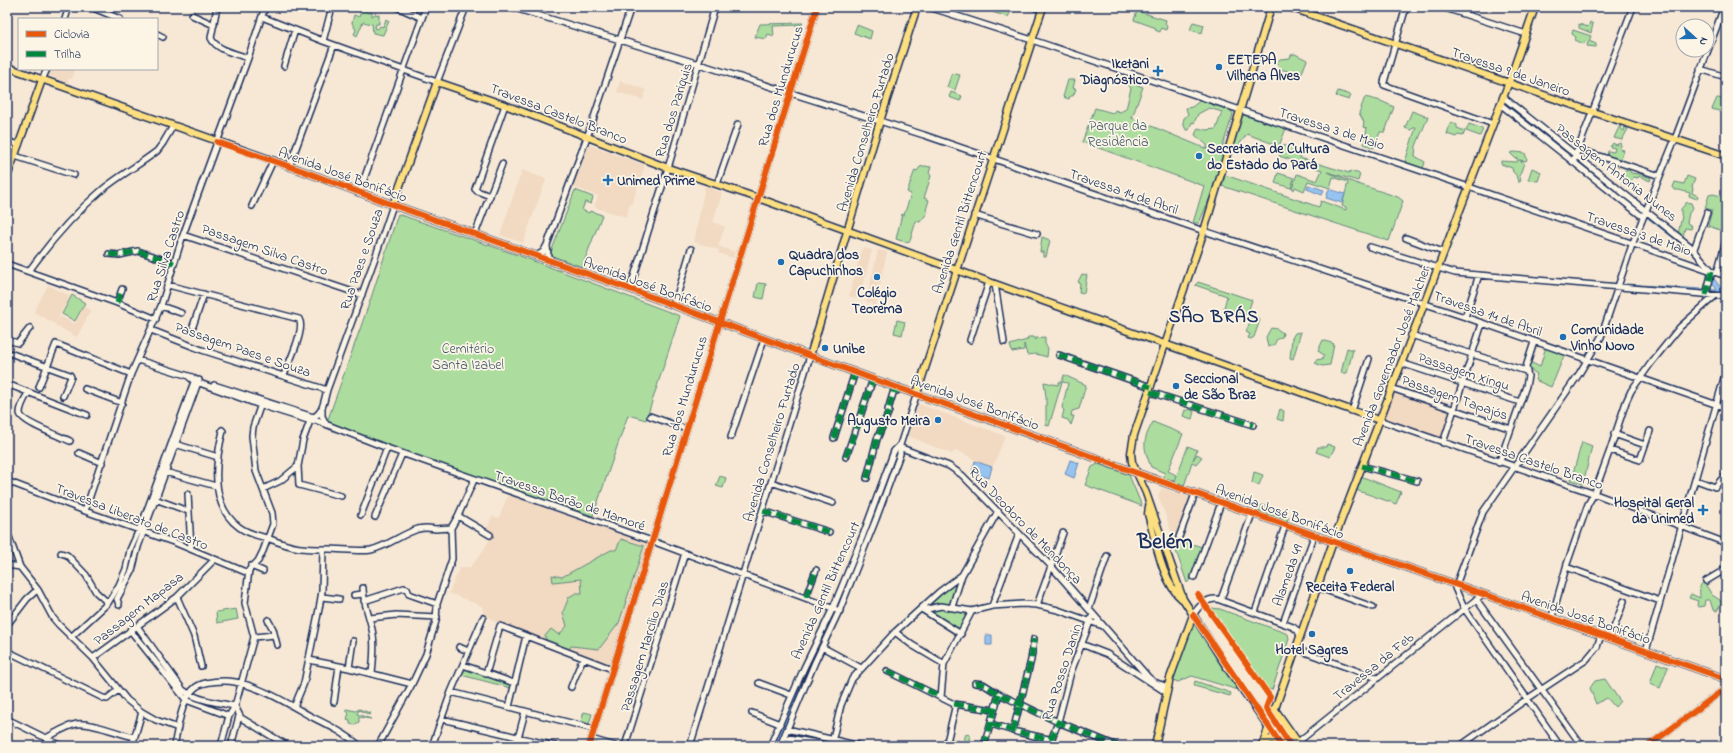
<svg xmlns="http://www.w3.org/2000/svg" width="1733" height="753" font-family="'Indie Flower',sans-serif">
<style>
.built{fill:#f1d9c2}
.green{fill:#acdd9e;stroke:#64867e}
.water{fill:#96c3f0;stroke:#6588b6}
.lines{fill:none;stroke-linecap:round;stroke-linejoin:round}
.canal{stroke:#96c3f0;stroke-width:4.5}
.minor-casing{stroke:#1b2f5e;stroke-width:8}
.major-casing{stroke:#1b2f5e;stroke-width:9}
.highway-casing{stroke:#1b2f5e;stroke-width:10}
.minor{stroke:#fcf5e5;stroke-width:5}
.major{stroke:#fddf80;stroke-width:6}
.highway{stroke:#fddf80;stroke-width:7}
.quiet{stroke:#00873e;stroke-width:5;stroke-dasharray:10 5;stroke-linecap:butt}
.cycleway-casing{stroke:#fcf5e5;stroke-width:8}
.cycleway{stroke:#e8590c;stroke-width:6}
.poi-dot{fill:#1f6fb2;stroke:#fcf5e5;stroke-width:1.5}
.labels{text-anchor:middle;stroke-width:3.5;stroke-linejoin:round;paint-order:stroke}
.poi-label{font-size:14px;font-weight:bold;fill:#1b2f5e;stroke:#fcf5e5;text-anchor:start}
.street-label{font-size:14px;fill:#1b2f5e;stroke:#fcf5e5}
.park-label{font-size:14px;fill:#3f5a6e;stroke:#fcf5e5}
.district-label{font-size:18px;font-weight:bold;letter-spacing:1px;fill:#1b2f5e;stroke:#fcf5e5}
.town-label{font-size:22px;font-weight:bold;fill:#1b2f5e;stroke:#fcf5e5}
</style>
<rect width="100%" height="100%" fill="#f7e8d5"/>
<filter id="ink" filterUnits="userSpaceOnUse"><feTurbulence type="fractalNoise" baseFrequency=".025" numOctaves="2"/><feDisplacementMap in="SourceGraphic" scale="8" xChannelSelector="R" yChannelSelector="G"/><feConvolveMatrix kernelMatrix="1 2 1 2 8 2 1 2 1" color-interpolation-filters="sRGB"/></filter>
<g filter="url(#ink)">
<path class="built" d="M51,69H75L72,79L69,78L68,83L49,76Z
M620,81L646,90L643,100L617,92Z
M589,145L645,165L632,204H630L626,217L594,207L598,196L573,187Z
M522,170L546,179L523,243L500,235Z
M705,186L722,193L713,222L725,227L718,246L735,252L733,258L718,253L719,250L694,242Z
M862,248L872,250L859,299L849,296Z
M878,250L887,252L875,309L871,308L872,303L866,302Z
M48,285L70,296L55,324L34,312Z
M84,307L91,310L77,337L55,325L60,316L75,324Z
M1391,388L1454,409L1443,443L1379,420Z
M919,404L1005,436L993,467L975,461L972,458L956,450L952,454L908,436Z
M1162,488L1189,497L1190,501L1176,539H1174L1158,495Z
M508,495L651,545L612,669L500,626L483,612L482,606L449,593L460,567H470L482,553L492,535L486,532L492,516L499,518Z"/>
<path class="green" d="M362,7H365L364,10L369,13L372,12V16L375,14L379,15V24H376L375,28L378,29L380,26L383,27L386,19L389,21L383,35L373,33L372,24L363,22L357,36L354,34L356,30L352,23L354,15L359,17Z
M993,7H1011L1012,8L1010,10L1008,9L1006,11L1010,13L1008,17L992,12Z
M1137,11L1166,20L1165,24L1167,26L1166,30L1161,28L1160,32L1155,30L1156,28L1134,20Z
M1193,22L1204,25L1202,33L1190,30Z
M1590,22L1593,24L1591,33L1579,28V24L1588,27Z
M803,23L802,25L773,26L774,36L768,34L766,39L755,37L760,24Z
M857,25L872,31L870,39L854,33Z
M1573,30L1591,36L1589,41L1596,44V47L1587,46L1588,42L1585,41L1584,44L1575,40L1576,37L1572,34Z
M1295,54L1307,60L1301,75L1280,69L1277,62L1280,59L1290,58L1291,55Z
M952,73L960,75L955,90L947,87Z
M1068,80H1075L1073,88L1076,89L1073,96H1070L1069,99L1063,97Z
M1130,82L1143,87L1132,118L1214,152L1212,149H1207V145L1195,135L1198,128L1206,130L1216,129L1222,112L1209,108L1198,114L1194,123L1192,122L1189,130H1186L1183,123L1184,118L1188,115L1186,108L1192,107L1201,100L1216,106L1219,105L1229,108L1233,114L1220,154L1224,156L1214,188L1199,223H1193L1204,186L1082,142L1095,108L1113,113L1115,110L1120,112L1126,109L1131,88L1129,86Z
M1338,91L1351,95L1349,100L1336,96Z
M951,92L962,96L960,101L949,97Z
M1365,97L1381,101L1394,107L1385,132H1380L1374,148L1364,144L1367,128L1363,127L1364,122L1359,113Z
M1717,98L1726,99V113L1712,109Z
M1243,111L1287,126L1279,146L1247,134L1241,142L1237,151L1230,149Z
M1412,111L1428,117L1416,146L1415,156L1425,162L1423,169L1405,162L1416,127L1410,130L1405,128Z
M1453,123L1457,125V128L1465,131L1463,136L1458,135L1456,137L1447,134L1450,124Z
M1469,124L1483,129L1480,136L1466,131Z
M1620,125L1621,129L1624,131L1625,127L1628,129L1622,140L1614,138Z
M1613,143L1616,145L1620,143L1621,145L1620,149L1624,150L1621,160L1607,156L1608,151L1614,152L1615,148L1610,147Z
M1283,145L1302,151L1300,158L1349,173L1350,171L1360,174L1358,181L1327,172L1355,183L1398,197L1403,201L1389,241L1222,186L1225,175L1319,207L1321,201L1346,210V207L1342,206L1348,182L1333,177L1330,188L1308,181L1304,191L1295,187L1294,190L1292,188L1297,174L1317,181L1322,170L1279,156Z
M1514,152L1525,153L1527,159L1526,161L1519,160L1524,163L1519,177L1521,178L1520,182H1518L1516,175L1513,172L1512,168L1501,164V161L1517,162L1518,159L1515,158L1510,153Z
M925,166L931,167L929,173L931,176L924,198L929,200L926,210L928,212L920,222L916,221L910,241L905,242L896,239L902,214L904,215L911,194L907,192L915,170L917,171L920,167Z
M1532,168L1541,172L1538,181L1528,180Z
M1629,170L1631,173L1640,174L1651,178L1650,181L1639,176L1638,178L1633,177L1631,182L1625,181L1623,184L1622,180L1624,171Z
M1278,173L1294,178L1291,188L1275,183Z
M1687,176L1695,179L1692,187L1693,188L1692,193L1698,196L1697,199L1689,196L1690,193L1679,190H1675L1673,187L1675,182L1684,184Z
M575,190L593,197L591,204L585,202L582,210L589,213L590,211L602,215L582,267L550,255Z
M1713,194L1726,197V232L1708,226L1712,210L1705,208L1709,195Z
M1687,202L1691,203L1693,208L1689,213L1687,223L1692,226L1691,229L1685,228L1683,237L1678,234L1682,216L1681,215V209Z
M398,214L520,256L680,316L646,420L628,415L593,516L388,446L327,422L370,301Z
M1042,237L1050,240L1046,257H1043V252H1040Z
M1082,274L1087,275L1084,293L1079,292L1080,283L1078,282Z
M1198,282L1252,300L1247,315L1224,308L1227,296L1195,285Z
M758,283L766,284L763,299L755,297Z
M72,295L85,303L75,321L62,314Z
M1255,316L1260,320L1254,337L1251,339L1248,338L1250,334L1246,332L1252,317Z
M897,320L905,322L902,335L894,333Z
M1271,328L1277,329L1283,333L1282,337L1277,339L1274,345L1268,347L1266,337Z
M1301,332L1293,359L1290,358L1292,338L1295,333Z
M1028,337H1034L1036,340V338L1045,337V344L1048,348L1047,357L1036,354L1027,355L1024,344V350L1012,352L1010,345L1027,340Z
M1323,340L1334,344L1330,365L1322,366L1315,363L1316,360L1322,359L1324,355L1318,351Z
M1546,346L1565,353L1555,378L1551,387L1535,380L1537,374L1526,367L1528,361L1540,367Z
M1347,348L1353,350L1347,373H1341Z
M1064,375L1086,385L1079,409L1072,411L1071,416H1074L1071,425L1068,420L1062,418L1064,410L1062,408L1068,383L1062,382L1049,426L1046,425V397L1044,382L1058,385L1059,382H1062Z
M1188,409L1194,411L1192,419L1183,416L1185,410L1187,411Z
M1280,409L1284,411L1283,421L1277,419Z
M1153,422L1183,434L1168,471L1176,475L1173,483L1163,479L1165,473L1151,467C1143,446 1142,442 1153,422Z
M1582,442L1592,446L1583,484L1571,480Z
M1327,444L1335,447L1330,457L1316,452L1318,447H1326Z
M1188,446L1197,450L1193,460L1197,454L1202,457L1196,464L1192,462L1183,489L1173,486Z
M1098,464L1129,475L1142,506L1085,485L1092,467Z
M1254,472L1263,475L1259,485L1252,483Z
M1358,475L1401,492L1396,504L1353,489Z
M720,476L726,478L723,488L716,486Z
M1262,505L1287,515L1289,517L1286,523L1258,514V508Z
M621,539L644,546L619,623L599,649L571,646L569,649L557,648L547,642L545,636L551,629L559,635L567,626L563,612L569,597L576,593H582L581,579L553,582L552,575L562,577L611,550H616Z
M1179,540L1202,547L1190,580L1187,583L1174,545Z
M959,581L950,608L970,612L960,632L923,609L940,594Z
M1704,582L1712,595L1720,600L1721,604L1717,611L1713,610L1710,600H1705L1704,606L1698,607L1697,605L1698,601L1689,598L1691,594L1700,598C1700,592 1698,585 1704,582Z
M1212,608L1220,609L1288,634L1289,639L1272,690L1266,688L1209,611Z
M236,609L238,619L217,623L216,612Z
M1193,620L1238,690L1192,676L1178,682L1173,680Z
M1657,663L1668,667L1660,688L1650,684Z
M466,669L512,684L511,688L461,675Z
M1605,679L1620,701L1615,707L1607,698L1596,704L1590,688L1595,681Z
M1195,681L1231,693L1230,696L1194,686Z
M346,709L356,711L359,709L370,713V715L359,710L357,714L371,719L359,717V722L354,725L350,724V720L347,719L349,713L346,711Z
M584,712L592,714L589,724L581,721Z
M966,734L970,735L968,746H960L950,743L951,739L963,742Z"/>
<path class="water" d="M1502,101L1691,248L1697,255L1723,291H1726V294L1626,287V284L1717,290L1699,261L1689,250L1501,105Z
M1308,185L1324,190L1322,195L1307,189Z
M1329,189L1345,194L1342,203L1326,198Z
M896,450L899,451L838,610L811,662L777,746H773L804,672L840,597Z
M1070,460L1079,463L1074,478L1065,474Z
M975,461L992,467L989,478L972,472Z
M986,635H992V645H986Z"/>
<g class="lines">
<path class="canal" d="M785,734L799,737
M830,744L840,746"/>
<defs>
<path id="minor" d="M91,7L120,19
M217,7L211,38C216,50 237,54 248,58
M397,7L422,18
M511,7L699,64L924,135L1204,231L1465,317L1726,408
M929,7L1032,40L1469,187L1726,276
M1034,7L1042,10
M1406,7L1384,82V85L1493,124
M1442,7L1526,34
M192,15L214,25
M262,17L323,41L437,82L466,7
M65,19L69,7
M157,34L163,37
M323,41L332,7
M284,66L295,30
M1700,69L1726,77
M42,80L47,69
M1503,97L1691,247L1712,271L1706,295
M1500,104L1643,217
M7,141L19,145
M1578,149L1660,176
M15,156L74,175
M1573,162L1633,7
M289,167L334,45
M717,184L738,124
M359,193L426,7
M490,196L477,191L475,189L505,105
M252,206L273,161
M974,215L1037,234
M475,234L502,164
M183,235L362,295
M1406,238L1443,252
M547,246L548,255L552,261
M1370,247L1455,273L1726,296
M1694,249L1707,213
M109,254L119,255L138,251L174,263
M536,256L543,252L547,245L590,129L631,7
M7,264L117,303L156,319
M29,271C50,242 74,214 102,190C119,176 139,165 157,151L163,143L173,126
M1717,273L1726,240
M995,284L1004,342
M168,285L299,319C306,329 288,364 284,375
M630,289L668,168L715,7
M117,303L122,289
M161,306L181,313
M674,306L691,249
M1465,317L1479,275
M193,326L204,294
M151,330L202,350L327,390
M1411,335L1526,371
M7,340L18,343L30,328
M970,340L989,282
M7,352L70,375L71,377L63,396
M1059,355L1151,387
M138,360L192,377
M1401,363L1520,402
M189,377L194,381L260,405L311,421L315,420L387,448L652,541L840,611
M7,384L87,415
M214,385L313,417L314,419
M39,387L56,344L131,374
M1391,388L1511,429
M85,389L122,403
M1150,392L1253,425
M28,393C25,398 20,407 20,413C20,422 62,437 70,441
M322,409V416L326,424
M1352,411L1369,359
M650,416L686,429
M313,417C323,414 324,400 327,390L375,258L393,205
M1379,420L1598,495L1726,543
M222,430L223,431C215,462 209,505 239,527C248,534 260,536 270,539C295,549 302,549 329,549C340,549 361,552 371,550C388,546 402,534 418,529C427,527 428,528 436,529C440,529 446,528 451,528
M1614,434L1645,445
M731,437L764,339
M834,438L855,372
M1443,443L1482,324
M175,444L218,457
M899,447L949,466L962,475L1051,566L1148,677L1154,682L1168,687
M1610,450L1640,460L1650,431
M79,453L102,463
M846,457L873,379
M1499,463L1526,386L1528,376L1526,367L1534,342
M298,466L299,485L341,496
M1362,466L1417,481
M165,472L216,486
M867,478L877,439L889,411L888,410L894,390L897,391L898,387
M1696,480L1715,487L1726,474
M7,481L85,511L176,543L248,573
M771,482L833,503
M263,489L280,481L298,466L303,440L310,421
M188,494L191,549
M155,499L188,511
M85,511L131,374L161,306L183,235L248,58L265,7
M763,511L829,532
M361,515L387,448
M458,516L490,535
M375,517L402,454
M9,537L20,567L38,590L53,618L59,625L93,658L127,700L142,712L156,720L178,728
M1179,537L1195,494
M61,553L67,555L86,575L96,592L108,603
M7,565L20,567
M251,566L263,571
M1566,567L1660,601
M1194,577L1221,503
M1706,581L1726,569
M1317,587L1373,607
M363,588C363,604 371,619 373,635C375,647 373,661 372,674
M354,595L363,594
M177,597L194,636L201,666
M322,597L339,599
M806,597L816,570
M1221,599L1252,514
M1476,599L1582,746
M364,601L404,588L407,589L409,594L437,604
M119,605L117,599L132,571L138,547L199,380
M1037,605L1063,533
M992,606L1019,534
M952,607L962,575L998,511
M1089,609L1107,556
M923,610L941,606L972,611L992,606L1023,604L1037,605L1058,610L1103,626
M923,610L961,634
M1255,612L1285,526
M1193,615C1198,607 1206,598 1217,599L1293,627L1298,631L1300,636
M1552,617L1567,564L1588,504L1594,494L1610,450L1626,402L1631,391L1651,363L1680,327L1715,296
M370,618L396,615L437,617
M268,620L273,629L277,645
M1283,623L1314,536
M7,625L27,599L37,590
M137,626L183,690C196,700 218,703 235,706
M130,630L186,700L229,716
M895,632L912,645L944,664
M71,637L108,603L119,585L126,569L130,550L143,521L195,379
M254,637L274,635
M1610,638L1624,601
M1081,644L1107,654L1167,693
M459,647L468,651
M822,647L861,668
M1296,649L1377,678
M7,651L103,698L107,699L118,690
M1646,651L1726,371
M93,658L177,597L214,560
M309,660L349,668L412,684
M463,665L514,683
M349,668L353,641
M887,671L954,704L955,708L946,746
M486,674L500,626L612,669
M759,683L791,695
M975,683L983,684L999,694L1058,722L1117,746
M571,687L583,658
M451,692L594,729
M941,697L944,664L972,611
M334,702L339,666
M954,704L994,710
M235,706L241,718L288,746
M294,707L304,683L319,609L322,591L323,549
M509,707L526,636
M752,713L780,724
M7,719L62,746
M442,719L555,746
M991,724L1017,732L1048,739L1052,738L1058,722L1071,672L1093,614
M787,729L860,746
M1013,731L1031,660L1034,639
M784,737L833,746
M46,738C56,733 66,726 77,724C91,722 119,734 134,737
M591,739L615,746
M1298,742L1483,594
M433,744L443,746
M132,746L142,712
M174,746C178,729 181,698 196,687C204,681 225,680 235,682C261,687 287,703 310,716C328,725 345,733 360,746
M221,746L229,716L235,706L254,637L245,603L249,570L258,561L263,551L273,524L272,513L256,471L252,436L253,427L262,401
M231,746L239,716
M378,746L412,684L426,654L436,621L437,604L452,559L451,528L458,516L474,480
M432,746L451,692L483,618
M516,746L525,712
M589,746L817,7
M625,746L685,553
M690,746L810,356
M770,746L804,668L833,608L863,535L894,451L900,445
M780,746L815,662L840,609L876,519L900,454V445L917,393
M831,746L841,705L852,679L895,632L939,592L962,575
M984,746L999,694
M1460,746L1527,699L1586,660L1597,647L1601,635
M1560,746L1464,608L1455,588L1483,512L1579,374L1601,337L1632,245L1675,139L1724,7
M1648,746L1726,688"/>
<path id="major" d="M1289,7L1593,112L1726,156
M7,67L303,171L385,202L630,289L873,379L999,423L1137,473L1726,679
M7,177L42,80
M393,205L437,82L505,105L668,168L758,198L995,284L1379,420
M810,356L880,121L917,7
M917,393L1043,7
M1149,506L1148,514C1155,538 1162,583 1182,599
M1268,726L1230,672L1183,599L1146,493L1132,462L1131,453L1134,435L1204,231L1271,7
M1155,746L1170,678L1193,615
M1262,746L1333,542L1509,82L1535,7"/>
<path id="highway" d="M1274,709L1300,746
M1268,726L1282,746
M1262,745C1268,740 1271,737 1279,741"/>
</defs>
<use href="#minor" class="minor-casing"/>
<use href="#major" class="major-casing"/>
<use href="#highway" class="highway-casing"/>
<use href="#minor" class="minor"/>
<use href="#major" class="major"/>
<use href="#highway" class="highway"/>
<path class="quiet" d="M109,254L119,255L138,251L174,263
M1706,295L1712,271
M117,303L122,289
M1059,355L1151,387
M1150,392L1253,425
M834,438L855,372
M846,457L873,379
M1362,466L1417,481
M867,478L877,439L889,411L888,410L894,390L897,391L898,388
M763,511L829,532
M806,597L816,570
M887,671L941,697
M975,683L983,684L999,694L1058,722L1117,746
M954,704L994,710
M991,724L1017,732L1048,739L1053,736L1058,722
M1013,731L1031,660L1034,639
M984,746L999,694"/>
<defs>
<path id="cycleway" d="M217,142L303,171L385,202L630,289L873,379L999,423L1137,473L1726,679
M1198,595L1270,697L1266,708L1291,746
M1193,615L1282,746
M589,746L817,7
M1648,746L1726,688"/>
</defs>
<use href="#cycleway" class="cycleway-casing"/>
<use href="#cycleway" class="cycleway"/>
</g>
</g>
<g class="poi-dot">
<circle cx="1219" cy="67" r="4"/>
<path d="M1156 65h4v4h4v4h-4v4h-4v-4h-4v-4h4z"/>
<circle cx="1199" cy="156" r="4"/>
<path d="M606 174h4v4h4v4h-4v4h-4v-4h-4v-4h4z"/>
<circle cx="781" cy="262" r="4"/>
<circle cx="877" cy="277" r="4"/>
<circle cx="1563" cy="337" r="4"/>
<circle cx="825" cy="348" r="4"/>
<circle cx="1176" cy="386" r="4"/>
<circle cx="938" cy="420" r="4"/>
<path d="M1701 504h4v4h4v4h-4v4h-4v-4h-4v-4h4z"/>
<circle cx="1350" cy="571" r="4"/>
<circle cx="1312" cy="634" r="4"/>
</g>
<g class="labels">
<g class="poi-label">
<text x="1227" y="64">EETEPA<tspan x="1227" dy="16">Vilhena Alves</tspan></text>
<text x="1149" y="68" text-anchor="end">Iketani<tspan x="1149" dy="16">Diagnóstico</tspan></text>
<text x="1207" y="153">Secretaria de Cultura<tspan x="1207" dy="16">do Estado do Pará</tspan></text>
<text x="617" y="185">Unimed Prime</text>
<text x="789" y="259">Quadra dos<tspan x="789" dy="16">Capuchinhos</tspan></text>
<text x="877" y="297" text-anchor="middle">Colégio<tspan x="877" dy="16">Teorema</tspan></text>
<text x="1571" y="334">Comunidade<tspan x="1571" dy="16">Vinho Novo</tspan></text>
<text x="833" y="353">Unibe</text>
<text x="1184" y="383">Seccional<tspan x="1184" dy="16">de São Braz</tspan></text>
<text x="930" y="425" text-anchor="end">Augusto Meira</text>
<text x="1694" y="507" text-anchor="end">Hospital Geral<tspan x="1694" dy="16">da Unimed</tspan></text>
<text x="1350" y="591" text-anchor="middle">Receita Federal</text>
<text x="1312" y="654" text-anchor="middle">Hotel Sagres</text>
</g>
<g class="street-label">
<text transform="translate(1511 71) rotate(19)" y="5">Travessa 9 de Janeiro</text>
<text transform="translate(780 86) rotate(-73)" y="5">Rua dos Mundurucus</text>
<text transform="translate(673 110) rotate(-73)" y="5">Rua dos Pariquis</text>
<text transform="translate(559 113) rotate(21)" y="5">Travessa Castelo Branco</text>
<text transform="translate(1332 128) rotate(18)" y="5">Travessa 3 de Maio</text>
<text transform="translate(865 132) rotate(-73)" y="5">Avenida Conselheiro Furtado</text>
<text transform="translate(1617 172) rotate(38)" y="5">Passagem Antonia Nunes</text>
<text transform="translate(343 174) rotate(20)" y="5">Avenida José Bonifácio</text>
<text transform="translate(1124 191) rotate(19)" y="5">Travessa 14 de Abril</text>
<text transform="translate(959 222) rotate(-72)" y="5">Avenida Gentil Bittencourt</text>
<text transform="translate(1639 233) rotate(19)" y="5">Travessa 3 de Maio</text>
<text transform="translate(265 249) rotate(19)" y="5">Passagem Silva Castro</text>
<text transform="translate(165 256) rotate(-72)" y="5">Rua Silva Castro</text>
<text transform="translate(361 259) rotate(-71)" y="5">Rua Paes e Souza</text>
<text transform="translate(648 284) rotate(20)" y="5">Avenida José Bonifácio</text>
<text transform="translate(1488 313) rotate(19)" y="5">Travessa 14 de Abril</text>
<text transform="translate(243 349) rotate(19)" y="5">Passagem Paes e Souza</text>
<text transform="translate(1391 356) rotate(-69)" y="5">Avenida Governador José Malcher</text>
<text transform="translate(1464 371) rotate(18)" y="5">Passagem Xingu</text>
<text transform="translate(684 396) rotate(-73)" y="5">Rua dos Mundurucus</text>
<text transform="translate(1455 397) rotate(19)" y="5">Passagem Tapajós</text>
<text transform="translate(975 402) rotate(20)" y="5">Avenida José Bonifácio</text>
<text transform="translate(771 442) rotate(-73)" y="5">Avenida Conselheiro Furtado</text>
<text transform="translate(1534 461) rotate(19)" y="5">Travessa Castelo Branco</text>
<text transform="translate(570 500) rotate(19)" y="5">Travessa Barão de Mamoré</text>
<text transform="translate(1280 511) rotate(20)" y="5">Avenida José Bonifácio</text>
<text transform="translate(132 516) rotate(21)" y="5">Travessa Liberato de Castro</text>
<text transform="translate(1026 525) rotate(46)" y="5">Rua Deodoro de Mendonça</text>
<text transform="translate(1287 575) rotate(-70)" y="5">Alameda 49</text>
<text transform="translate(825 590) rotate(-66)" y="5">Avenida Gentil Bittencourt</text>
<text transform="translate(138 608) rotate(-38)" y="5">Passagem Mapasa</text>
<text transform="translate(1586 617) rotate(19)" y="5">Avenida José Bonifácio</text>
<text transform="translate(644 646) rotate(-73)" y="5">Passagem Marcílio Dias</text>
<text transform="translate(1373 666) rotate(-39)" y="5">Travessa da Feb</text>
<text transform="translate(1061 672) rotate(-72)" y="5">Rua Rosso Danin</text>
</g>
<g class="park-label">
<text x="1118" y="130">Parque da<tspan x="1118" dy="16">Residência</tspan></text>
<text x="468" y="353">Cemitério<tspan x="468" dy="16">Santa Izabel</tspan></text>
</g>
<g class="district-label">
<text x="1214" y="322">SÃO BRÁS</text>
</g>
<g class="town-label">
<text x="1165" y="548">Belém</text>
</g>
</g>
<rect width="1733" height="753" fill="none" stroke="#fcf5e5" stroke-width="24"/>
<rect x="12" y="12" width="1709" height="729" fill="none" stroke="#1b2f5e" stroke-width="1.5" filter="url(#ink)"/>
<rect x="18" y="18" width="140" height="52" fill="#fcf5e5" stroke="#a2a6af"/>
<rect x="26" y="31" width="20" height="6" fill="#e8590c" stroke="#a2a6af"/>
<text x="54" y="38" font-size="12" fill="#1b2f5e">Ciclovia</text>
<rect x="26" y="51" width="20" height="6" fill="#00873e" stroke="#a2a6af"/>
<text x="54" y="58" font-size="12" fill="#1b2f5e">Trilha</text>
<g transform="translate(1695 38) rotate(111)"><circle r="19" fill="#fcf5e5" stroke="#a2a6af"/>
<path d="M0-3L7 15L0 10L-7 15Z" fill="#1f6fb2"/>
<text y="-6" font-size="11" font-weight="bold" text-anchor="middle" fill="#1b2f5e">N</text>
</g>
</svg>
